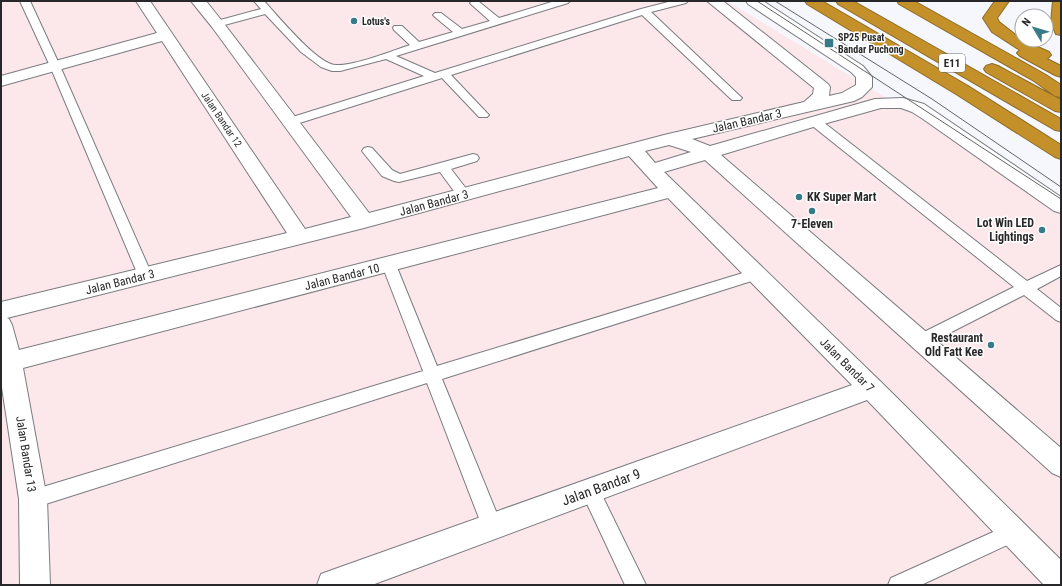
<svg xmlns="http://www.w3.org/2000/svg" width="1062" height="586" font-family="'Roboto Condensed',sans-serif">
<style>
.commercial{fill:#fce7eb}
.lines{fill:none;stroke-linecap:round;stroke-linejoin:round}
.service-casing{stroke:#7a7c80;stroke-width:2}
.minor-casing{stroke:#7a7c80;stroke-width:2}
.motorway-casing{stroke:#8d6c29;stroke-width:2}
.service{fill:#fff;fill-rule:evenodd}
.minor{fill:#fff;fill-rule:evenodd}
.motorway{fill:#c49029;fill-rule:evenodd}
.tram{stroke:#646467;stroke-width:1}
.poi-dot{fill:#377b8b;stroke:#fff;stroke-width:1.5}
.labels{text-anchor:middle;stroke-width:3;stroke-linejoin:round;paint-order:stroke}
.far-poi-label{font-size:10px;font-weight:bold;fill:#28282a;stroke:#fff;text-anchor:start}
.far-street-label{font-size:10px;fill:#28282a;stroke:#fff}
.shield{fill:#fff;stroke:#68686a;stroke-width:1}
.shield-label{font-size:11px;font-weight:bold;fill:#28282a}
.street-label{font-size:12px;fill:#28282a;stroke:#fff}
.poi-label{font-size:12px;font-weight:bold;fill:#28282a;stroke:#fff;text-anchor:end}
.near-street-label{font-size:14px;fill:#28282a;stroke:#fff}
</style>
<rect width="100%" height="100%" fill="#f5f7fc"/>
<path class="commercial" d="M1,1H727L1061,204V585H1Z"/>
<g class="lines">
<defs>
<path id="service" d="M20,1H30L60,66L152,275L150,279L145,280L140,279L138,275L50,66Z
M254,1H264C277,15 318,65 336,65C354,66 392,51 410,45L394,30L393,28L394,26H402L419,42L453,32L435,17L433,15L435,13H441L462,29L490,21L472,5L470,3L472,1H478L499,18L555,1H570L568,3L396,56L435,73L641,9L672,1H688L686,3L651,12L742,98L740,100H732L642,15L451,75L487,113L489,115L487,117H479L442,78L290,126L286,125L284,122L286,119L424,76L386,59L340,71H332L321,67L301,52L265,14L217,27L212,24L213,22L261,9Z
M814,117L818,118L1027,281L1061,265V276L1037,289L1061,308V322L1056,320L1024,295L926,345L920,347L914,345L912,341L914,337L1014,287L810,124L808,121L810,118Z
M368,147L372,148L392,170L400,174L473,154L477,155L479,158L477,161L451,169L471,195L469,198L464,199L459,198L440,172L399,182L394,181L382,176L362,151L364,148Z
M389,260L394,261L396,265L437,366L756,269L761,270L763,274L761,278L442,379L502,526L499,533L492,535L485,533L482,526L427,383L33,508L26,505L24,499L26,493L33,490L423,371L382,265L384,261Z
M590,482L597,485L646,585H625L581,491L583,485Z
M1013,523L1020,525L1023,532L1020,539L921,585H888L891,578Z"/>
<path id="minor" d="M136,1H150L305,229L351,217L212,27L191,1H206L222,21L369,213L664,135L804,102L813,94L814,88L707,1H723L828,84L830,87L829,96L842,93L856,85V77L851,72L748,4L746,1H763L863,66L872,77V87L862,97L854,101L692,139L710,146L875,99L903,98L924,104L1061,197V213L1054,211L923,119L912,112L901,108H881L820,125L721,155L1061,448V477L1052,473L705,160L664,172L880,381L1061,560V585H1044L867,400L372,585H317L321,574L332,570L852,385L668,198L23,368L47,499L50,585H20L19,499L1,381V302L287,233L162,41L1,86V76L157,33ZM669,145L691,152L655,163L645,151ZM629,156L658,188L19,350L12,325L9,319L7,318L364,228Z"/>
<path id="motorway" d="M805,1H822L968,86L1061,145V159L1055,157L956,94L807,4Z
M836,1H853L1061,119V131L1055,130L838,4Z
M897,1H914L1046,75L1061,85V97L1055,96L1034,81L899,4Z
M995,1H1009L997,18L999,22L1022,40L1049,52L1051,55L1047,59L1061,66V77L1055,75L1020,56L1017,53L1020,50L992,32L983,18Z
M1053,1H1061V35L1056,34L1051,22Z
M992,64L998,66L1061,100V112L1055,111L986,72L984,69L986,66Z"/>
</defs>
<use href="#service" class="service-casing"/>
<use href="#minor" class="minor-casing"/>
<use href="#motorway" class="motorway-casing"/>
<use href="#service" class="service"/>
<use href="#minor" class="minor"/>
<use href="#motorway" class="motorway"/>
<path class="tram" d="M757,1L1061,199
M775,1L932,99L1061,187"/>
</g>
<g class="poi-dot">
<circle cx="354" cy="21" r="4"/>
<rect x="824" y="38" width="10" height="10" rx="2"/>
<circle cx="799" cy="197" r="4"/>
<circle cx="812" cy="211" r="4"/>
<circle cx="1042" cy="230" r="4"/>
<circle cx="991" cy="345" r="4"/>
</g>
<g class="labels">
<g class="far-poi-label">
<text x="362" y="25">Lotus's</text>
<text x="838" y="41">SP25 Pusat<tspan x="838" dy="12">Bandar Puchong</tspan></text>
</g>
<g class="far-street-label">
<text transform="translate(222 119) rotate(56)" y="4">Jalan Bandar 12</text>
</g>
<rect class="shield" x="939" y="54" width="26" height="18" rx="3"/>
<g class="shield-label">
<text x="952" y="67">E11</text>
</g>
<g class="street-label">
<text transform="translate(747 121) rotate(-13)" y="4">Jalan Bandar 3</text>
<text transform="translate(434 203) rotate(-15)" y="4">Jalan Bandar 3</text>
<text transform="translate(342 277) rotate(-14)" y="4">Jalan Bandar 10</text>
<text transform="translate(120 282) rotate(-14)" y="4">Jalan Bandar 3</text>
<text transform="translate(847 365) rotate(45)" y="4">Jalan Bandar 7</text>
<text transform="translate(26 454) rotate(81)" y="4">Jalan Bandar 13</text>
</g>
<g class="poi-label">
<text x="807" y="201" text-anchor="start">KK Super Mart</text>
<text x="1034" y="227">Lot Win LED<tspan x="1034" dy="14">Lightings</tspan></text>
<text x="812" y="228" text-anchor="middle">7-Eleven</text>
<text x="983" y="342">Restaurant<tspan x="983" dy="14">Old Fatt Kee</tspan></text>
</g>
<g class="near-street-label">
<text transform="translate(601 487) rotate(-20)" y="5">Jalan Bandar 9</text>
</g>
</g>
<rect width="1062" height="586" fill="none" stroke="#28282a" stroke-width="4"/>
<g transform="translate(1034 28) rotate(308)"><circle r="19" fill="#ffffff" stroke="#a9a9aa"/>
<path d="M0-3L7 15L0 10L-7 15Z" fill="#377b8b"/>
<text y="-6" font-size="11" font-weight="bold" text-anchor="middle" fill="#28282a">N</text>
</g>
</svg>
